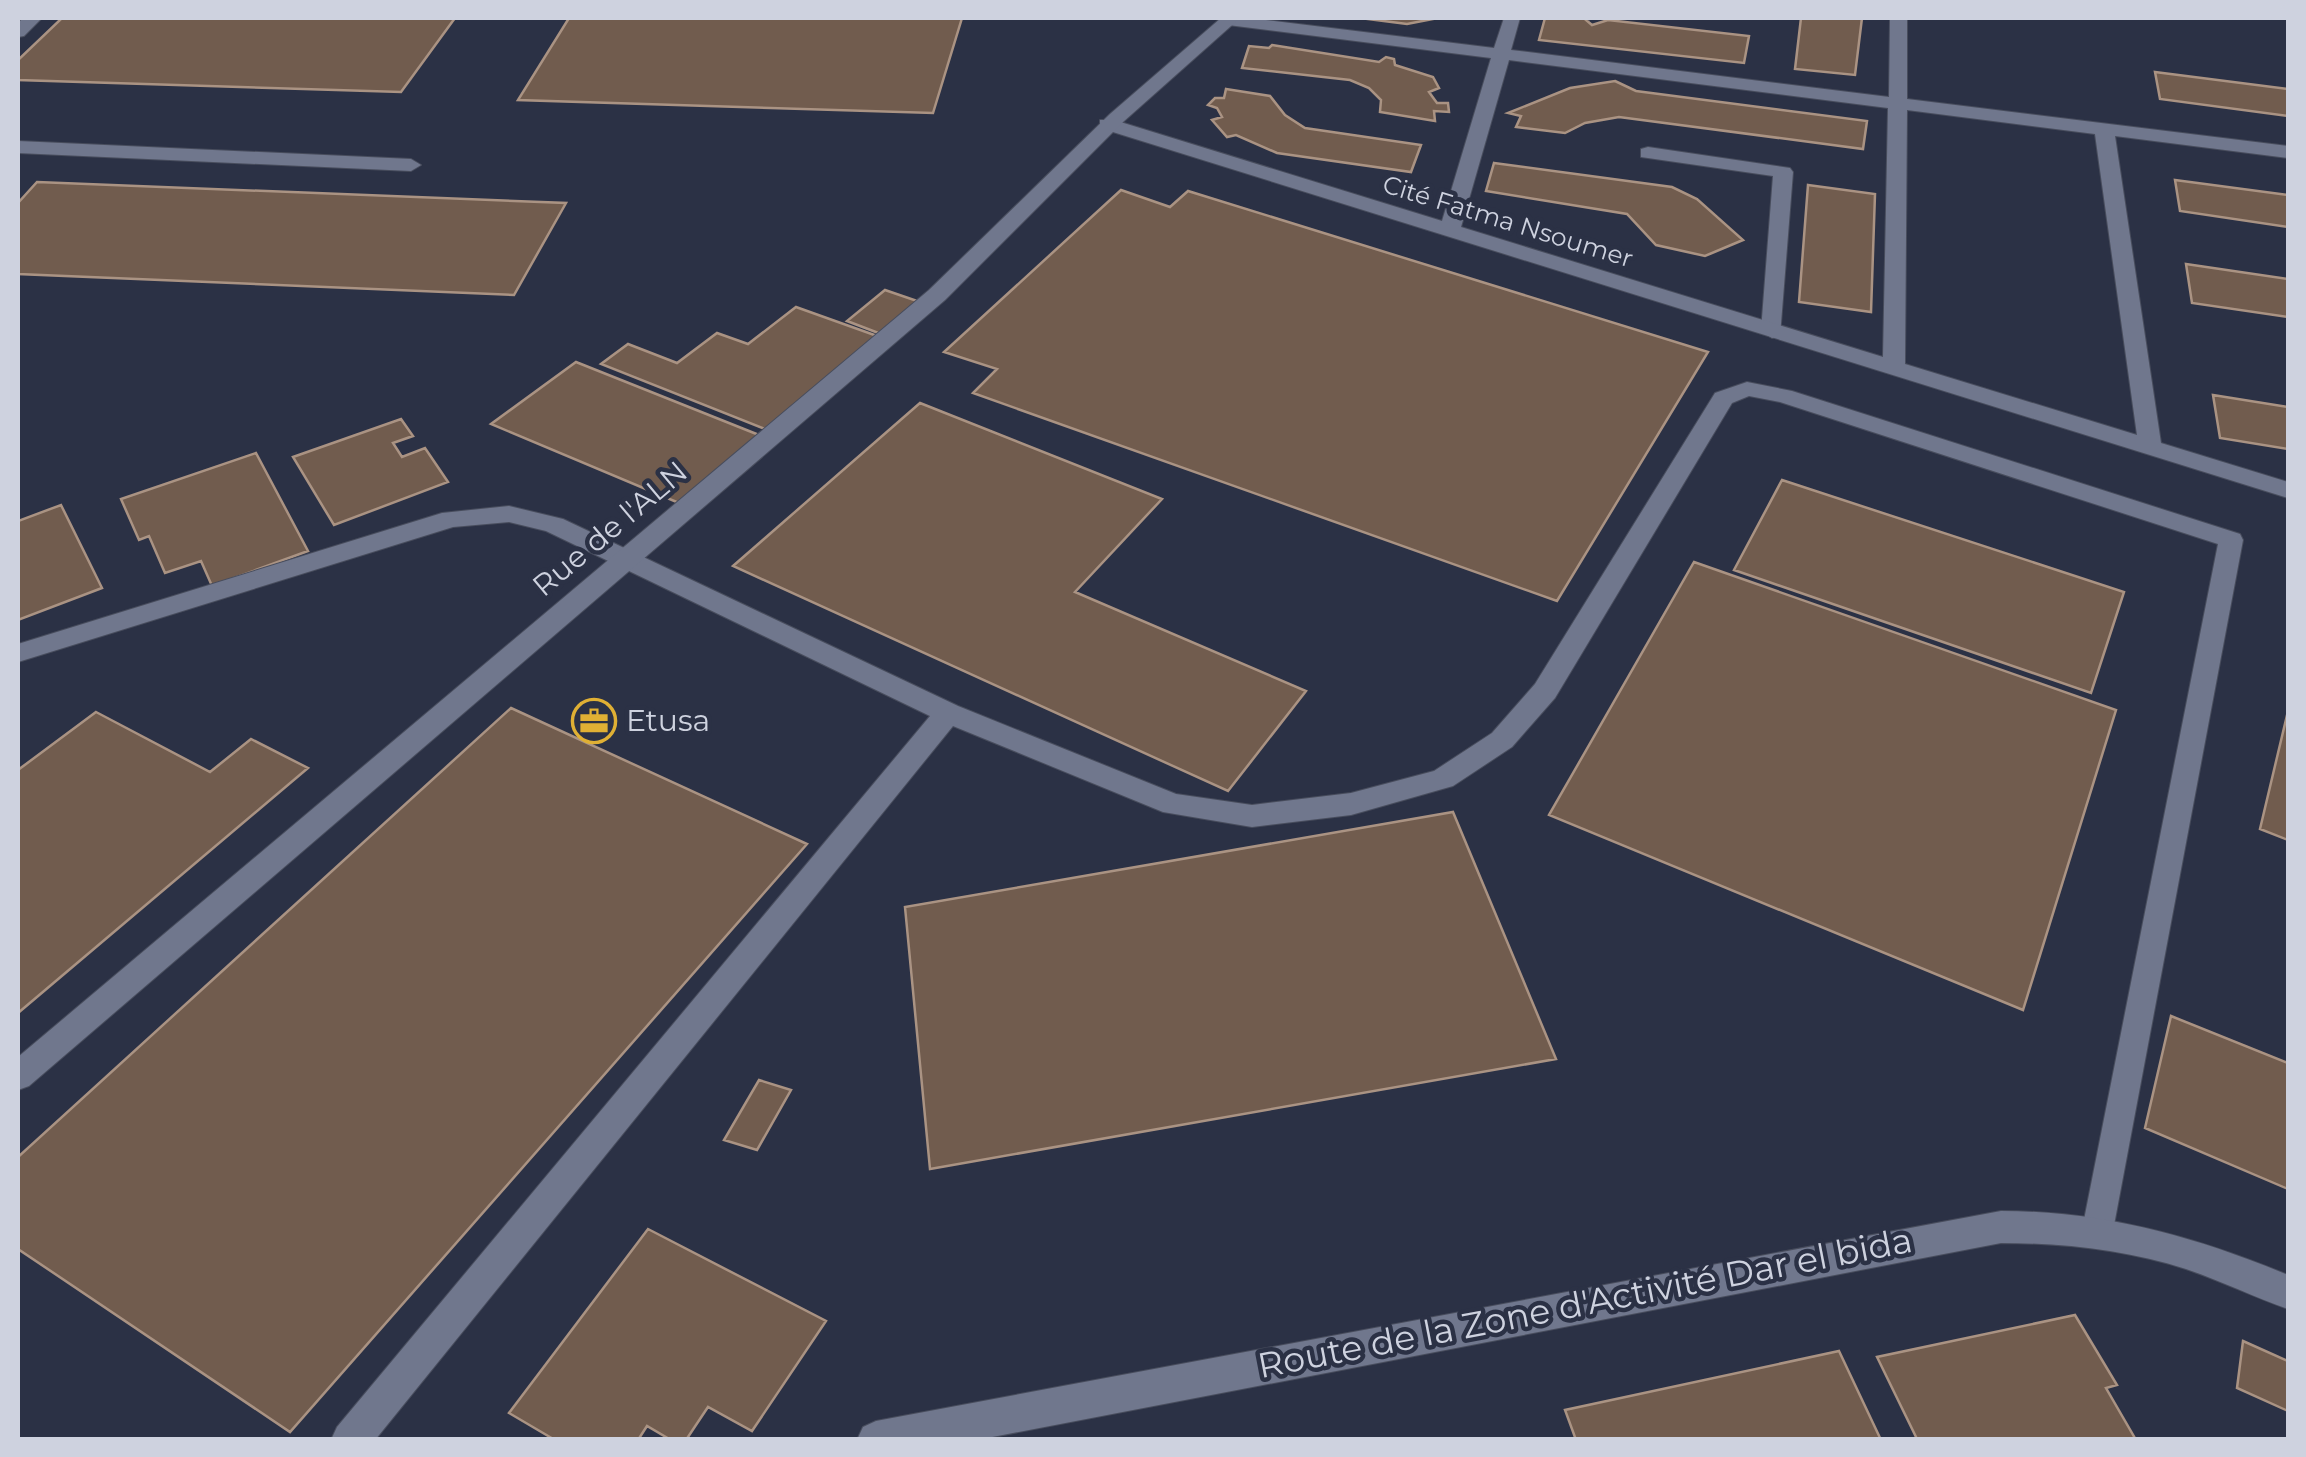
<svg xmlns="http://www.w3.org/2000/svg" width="2306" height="1457" font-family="Montserrat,sans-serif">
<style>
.building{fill:#715c4e;stroke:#aa9383;stroke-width:2.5}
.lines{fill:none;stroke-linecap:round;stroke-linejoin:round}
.service-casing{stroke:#484d5d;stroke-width:2}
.minor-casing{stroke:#484d5d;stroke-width:2}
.tertiary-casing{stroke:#484d5d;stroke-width:2}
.service{fill:#70778d;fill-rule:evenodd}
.minor{fill:#70778d;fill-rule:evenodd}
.tertiary{fill:#70778d;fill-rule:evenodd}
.labels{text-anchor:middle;stroke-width:9;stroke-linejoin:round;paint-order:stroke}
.far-street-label{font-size:25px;fill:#ced2df;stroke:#2b3145}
.street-label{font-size:30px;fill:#ced2df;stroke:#2b3145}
.poi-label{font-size:30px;fill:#ced2df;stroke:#2b3145;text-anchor:start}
.near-street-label{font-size:35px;fill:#ced2df;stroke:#2b3145}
</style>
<rect width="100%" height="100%" fill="#2b3145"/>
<path class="building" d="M62,18H455L401,92L18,80V60Z
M569,18H962L933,113L518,100Z
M1360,18H1438L1407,24Z
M1545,18H1592L1586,20L1592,25L1608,20L1749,36L1744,63L1539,40Z
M1801,18H1862L1855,75L1795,69Z
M1272,45L1379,62L1386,57L1394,59L1395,65L1433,77L1439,88L1429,92L1437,103H1448L1449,112L1434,111L1435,121L1380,112L1381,100L1369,88L1350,80L1242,68L1249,46L1269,48Z
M2155,72L2288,89V116L2160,99Z
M1615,81L1636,91L1867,121L1863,149L1619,117L1585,123L1565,133L1516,127L1521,116L1508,113L1570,88Z
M1226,89L1270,96L1285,115L1305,128L1421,145L1411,172L1277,153L1236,135L1227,137L1212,120L1222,117L1217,108L1208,105L1215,98H1224Z
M1494,163L1672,187L1697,199L1743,240L1705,256L1656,245L1627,214L1486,191Z
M2175,180L2288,195V227L2180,211Z
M37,182L566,203L514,295L18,274V203Z
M1808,185L1875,194L1871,312L1799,302Z
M1121,190L1170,207L1188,191L1708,352L1557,601L973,393L997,369L944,352Z
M2186,264L2288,279V317L2192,303Z
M885,290L920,302L881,334L847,321Z
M796,307L880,337L770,431L601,364L628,344L677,363L717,333L748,344Z
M576,362L759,435L679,503L491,424Z
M2213,395L2288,407V449L2220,438Z
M920,403L1162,499L1075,592L1306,691L1228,791L733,566Z
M401,419L413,436L393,443L402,457L425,448L448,482L334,525L293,457Z
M256,453L308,551L212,586L201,561L165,573L149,536L139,540L121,499Z
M1782,480L2124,592L2091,693L1734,570Z
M61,505L102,588L18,620V521Z
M1694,562L2116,710L2023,1010L1549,815Z
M511,708L807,844L290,1432L18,1249V1157Z
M2288,711V840L2260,829Z
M96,712L210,772L251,739L308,768L18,1013V770Z
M1453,812L1556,1059L930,1169L905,907Z
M2171,1016L2288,1063V1189L2145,1128Z
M759,1080L791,1090L757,1150L724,1140Z
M648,1229L826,1321L752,1431L708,1407L686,1440H671L647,1426L638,1440H555L509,1413Z
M2075,1315L2117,1385L2106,1388L2136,1440H1905L1916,1437L1877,1357Z
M2243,1341L2288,1361V1411L2237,1388Z
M1839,1351L1881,1440H1576L1565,1410Z"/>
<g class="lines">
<defs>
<path id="service" d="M23,18H42L24,36L18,37V23Z
M18,141L411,159L421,165L411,171L18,153Z
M1648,147L1790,168L1793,172L1780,336L1772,338L1761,331L1773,176L1641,157V149Z"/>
<path id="minor" d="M1221,18H1250L1494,48L1504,18H1520L1511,50L1889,97L1890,18H1907V99L2288,146V158L2115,136L2161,443L2288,482V498L1100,128V120H1114L1442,221L1491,58L1228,25L1222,24ZM1509,60L1888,108L1883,357L1461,227ZM1907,110L2095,134L2137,435L1905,364Z
M1747,382L1792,391L2240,534L2243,540L2111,1241L2099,1246L2087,1241L2082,1230L2218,544L1780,402L1749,396L1732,403L1555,698L1512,747L1453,786L1351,815L1252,827L1163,812L953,726L375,1440H331L337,1427L930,716L546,531L509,522L453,527L18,662V644L442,513L509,506L563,519L958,706L1176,794L1252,805L1351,793L1434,771L1492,733L1535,684L1715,393Z"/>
<path id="tertiary" d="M1221,18H1240L1123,122L945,300L29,1086L18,1090V1057L929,290L1110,114Z
M2001,1211C2103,1211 2194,1236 2288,1275V1309C2254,1297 2221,1281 2186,1269C2126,1250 2064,1243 2001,1243L977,1440H857L863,1427L876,1421Z"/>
</defs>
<use href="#service" class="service-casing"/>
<use href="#minor" class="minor-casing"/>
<use href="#tertiary" class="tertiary-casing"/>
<use href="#service" class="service"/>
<use href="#minor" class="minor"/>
<use href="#tertiary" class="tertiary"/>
</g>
<defs>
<symbol id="office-ring" viewBox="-11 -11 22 22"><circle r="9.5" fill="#2b3145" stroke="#e0b034" stroke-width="1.5"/><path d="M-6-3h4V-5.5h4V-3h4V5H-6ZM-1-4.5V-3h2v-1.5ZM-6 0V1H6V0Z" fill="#e0b034"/></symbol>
</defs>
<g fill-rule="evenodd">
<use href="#office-ring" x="569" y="696" width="50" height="50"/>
</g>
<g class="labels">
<g class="far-street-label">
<text transform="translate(1508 221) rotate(17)" y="9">Cité Fatma Nsoumer</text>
</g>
<g class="street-label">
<text transform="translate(610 529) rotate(-40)" y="10">Rue de l'ALN</text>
</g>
<g class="poi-label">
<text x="626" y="731">Etusa</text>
</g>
<g class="near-street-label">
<text transform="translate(1585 1303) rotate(-11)" y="12">Route de la Zone d'Activité Dar el bida</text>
</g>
</g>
<rect width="2306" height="1457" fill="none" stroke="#ced2df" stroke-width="40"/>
</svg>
